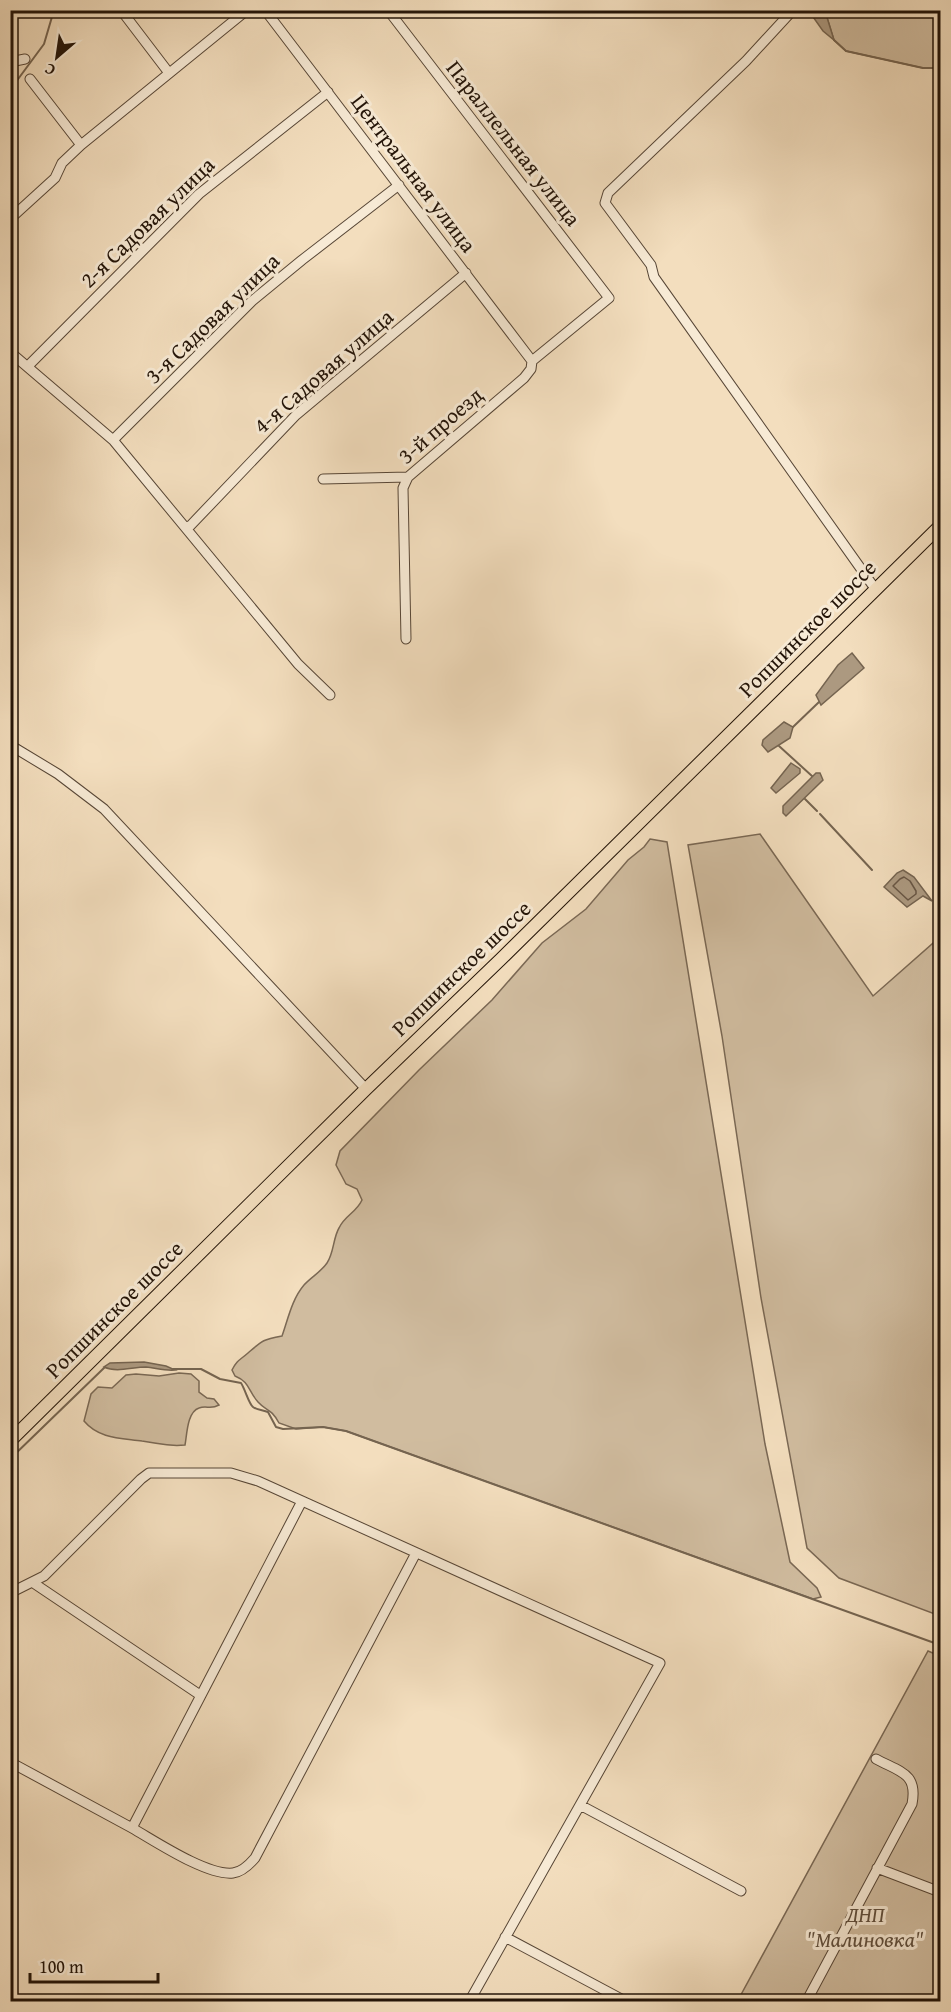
<svg xmlns="http://www.w3.org/2000/svg" width="951" height="2012" font-family="'Gentium Book Plus',serif">
<style>
.green{fill:#d0bc9f;stroke:#7a6854;stroke-width:1.5}
.water{fill:#ac9980;stroke:#756450;stroke-width:1.5}
.lines{fill:none;stroke-linecap:round;stroke-linejoin:round}
.shore{stroke:#685644;stroke-width:1.5}
.stream{stroke:#756450;stroke-width:2}
.minor-casing{stroke:#574636;stroke-width:11}
.major-casing{stroke:#231408;stroke-width:14}
.minor{stroke:#f7ead5;stroke-width:9}
.major{stroke:#f3debe;stroke-width:12}
.labels{text-anchor:middle;stroke-width:6;stroke-linejoin:round;paint-order:stroke}
.street-label{font-size:22px;fill:#231408;stroke:#f7ead5}
.park-label{font-size:22px;font-style:italic;fill:#604f3d;stroke:#f7ead5}
</style>
<rect width="100%" height="100%" fill="#f3debe"/>
<filter id="stains"><feTurbulence type="fractalNoise" baseFrequency=".00333" numOctaves="4"/><feColorMatrix values="0 0 0 0 .2 0 0 0 0 .09 0 0 0 0 .02 0 0 0 .5 -.17"/></filter>
<radialGradient id="worn" r=".72"><stop offset=".6" stop-color="#630" stop-opacity="0"/><stop offset="1" stop-color="#630" stop-opacity=".3"/></radialGradient>
<path class="green" d="M825,11H940V68H923L846,51L834,40Z
M760,834L873,996L940,937V1616L839,1578L807,1548L761,1298L722,1036L688,845Z
M650,839L667,842L765,1444L790,1562L817,1588L821,1597L813,1599L346,1431L323,1427L296,1429L279,1423C271,1408 266,1411 258,1402C248,1391 250,1382 235,1376L232,1370C237,1360 240,1360 248,1353C263,1340 262,1340 282,1336C288,1319 292,1299 304,1285C311,1277 321,1272 327,1263C334,1253 333,1238 339,1228C345,1215 356,1213 362,1200L357,1189L346,1184L336,1165L340,1151L419,1070L492,1000L542,943L586,909L628,860L644,847Z
M179,1373L191,1374L199,1381V1392L207,1398L214,1399L219,1405C210,1410 207,1405 199,1408C187,1412 187,1435 185,1445C166,1447 159,1443 142,1441C121,1438 99,1439 84,1421L91,1394L98,1387L112,1388L126,1375L136,1374L159,1376Z
M928,1651L940,1656V2001L737,2002Z"/>
<path class="water" d="M811,11H825L834,40L823,31L811,14Z
M852,653L864,668L821,705L816,695L838,665Z
M784,722L793,727L790,738L768,752L762,745L763,740Z
M791,763L800,769V773L776,793L771,788Z
M816,773H820L823,780L786,816L783,813V806Z
M903,870L914,877L932,901L923,896L907,907L884,887L897,873Z
M144,1362L166,1366L175,1370C165,1371 156,1368 146,1367C132,1367 117,1373 104,1367L110,1363Z"/>
<g class="lines">
<path class="shore" d="M904,877L910,881L916,891V894L908,900L893,886L900,879Z"/>
<path class="stream" d="M834,40L846,51L923,68H940
M10,90L44,44L54,10
M793,727L819,702
M779,746L812,776
M805,799L817,811
M820,814L872,870
M173,1369H201L220,1379L241,1383C245,1389 249,1404 253,1407C257,1410 263,1410 268,1412L276,1427L283,1429L323,1427L346,1431L940,1645
M10,1459L105,1367"/>
<defs>
<path id="minor" d="M121,10L169,73
M265,10L532,361
M388,10L609,298L532,361
M793,10L746,61L608,193L605,203L651,265L654,277L876,590
M10,14L30,10
M10,62L25,59
M30,79L81,145
M10,219L55,178L62,163L81,145L247,10
M10,352L113,440L298,664L330,695
M28,366L199,194L328,92
M113,440L252,301L302,260L399,185
M323,479L408,477
M185,527L190,526L296,415L466,273
M406,639L403,488L408,477L524,378L531,369L532,361
M10,745L58,774L104,809L366,1089
M302,1501L132,1828C155,1841 207,1876 233,1873C242,1872 249,1865 255,1858L416,1553
M32,1582L200,1695
M10,1593L44,1576L141,1479L149,1473H231L258,1481L660,1663L469,2002
M10,1762L132,1828
M580,1805L741,1891
M877,1868L940,1892
M505,1937L627,2002
M806,2002L912,1804C918,1773 900,1772 876,1759
M938,2002L940,1996"/>
<path id="major" d="M10,1441L366,1089L501,959L940,526"/>
</defs>
<use href="#minor" class="minor-casing"/>
<use href="#major" class="major-casing"/>
<use href="#minor" class="minor"/>
<use href="#major" class="major"/>
</g>
<g class="labels">
<g class="street-label">
<text transform="translate(514 143) rotate(52)" y="8">Параллельная улица</text>
<text transform="translate(414 173) rotate(53)" y="8">Центральная улица</text>
<text transform="translate(147 222) rotate(-44)" y="8">2-я Садовая улица</text>
<text transform="translate(212 318) rotate(-44)" y="8">3-я Садовая улица</text>
<text transform="translate(323 371) rotate(-41)" y="8">4-я Садовая улица</text>
<text transform="translate(440 425) rotate(-41)" y="8">3-й проезд</text>
<text transform="translate(807 628) rotate(-45)" y="8">Ропшинское шоссе</text>
<text transform="translate(461 968) rotate(-44)" y="8">Ропшинское шоссе</text>
<text transform="translate(114 1309) rotate(-45)" y="8">Ропшинское шоссе</text>
</g>
<g class="park-label">
<text x="865" y="1922">ДНП<tspan x="865" dy="25">"Малиновка"</tspan></text>
</g>
</g>
<rect width="951" height="2012" fill="none" stroke="#f3debe" stroke-width="36"/>
<rect x="12" y="12" width="927" height="1988" fill="none" stroke="#231408" stroke-width="3"/>
<rect x="18" y="18" width="915" height="1976" fill="none" stroke="#231408" stroke-width="1.5"/>
<g transform="translate(57 57) rotate(209)" stroke="#f7ead5" stroke-width="4.5" paint-order="stroke">
<path d="M0-4.5L10 22L0 15L-10 22Z" fill="#231408"/>
<text y="-9" font-size="16" font-weight="bold" text-anchor="middle" fill="#231408">С</text>
</g>
<path d="M30 1973v9h128v-9" fill="none" stroke="#231408" stroke-width="3"/>
<text x="39" y="1973" font-size="18" fill="#231408" stroke="#f7ead5" stroke-width="4.5" paint-order="stroke">100 m</text>
<rect width="100%" height="100%" filter="url(#stains)"/>
<rect width="100%" height="100%" fill="url(#worn)"/>
</svg>
